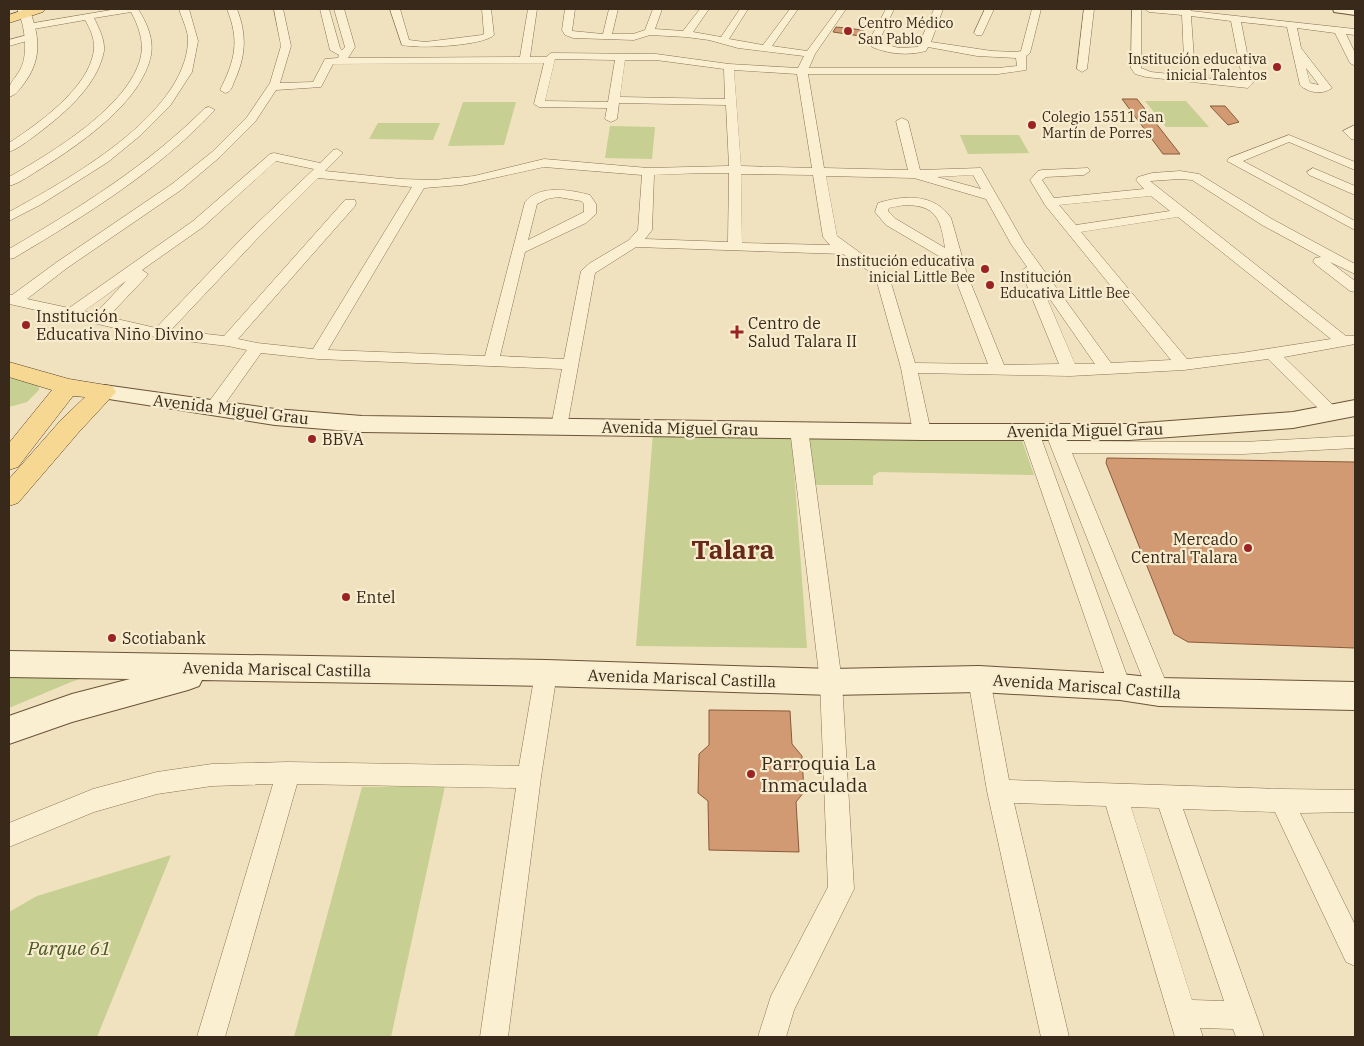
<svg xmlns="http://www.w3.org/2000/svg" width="1364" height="1046" font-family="'IBM Plex Serif',serif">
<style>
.green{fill:#c7cf92}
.building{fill:#d19a72;stroke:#8a5a3a}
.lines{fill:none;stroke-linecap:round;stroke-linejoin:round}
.minor-casing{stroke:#897256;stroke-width:1}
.tertiary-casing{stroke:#897256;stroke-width:1}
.secondary-casing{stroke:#6b5339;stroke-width:2}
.primary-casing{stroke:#573f2b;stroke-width:1}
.minor{fill:#fbefd2;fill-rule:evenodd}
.tertiary{fill:#fbefd2;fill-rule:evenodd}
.secondary{fill:#fbefd2;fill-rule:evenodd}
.primary{fill:#f6d893;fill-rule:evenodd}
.poi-dot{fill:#9c2323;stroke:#f7ecce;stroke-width:2}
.labels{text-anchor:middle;stroke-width:4.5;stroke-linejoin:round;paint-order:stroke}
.far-poi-label{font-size:14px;fill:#38291b;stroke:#f7ecce;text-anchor:start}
.poi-label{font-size:16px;fill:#38291b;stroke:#f7ecce;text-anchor:start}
.street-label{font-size:16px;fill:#38291b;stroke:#f7ecce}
.near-poi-label{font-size:19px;fill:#38291b;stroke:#f7ecce;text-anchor:start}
.near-park-label{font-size:19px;font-style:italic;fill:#485621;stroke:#f7ecce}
.town-label{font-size:26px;font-weight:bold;fill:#672918;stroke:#f7ecce}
</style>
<rect width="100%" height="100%" fill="#f0e2be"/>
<path class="green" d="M1145,101H1186L1209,127H1166Z
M463,102H516L504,145L448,146Z
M378,123H440L433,140L369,139Z
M610,126L655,127L652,159L605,158Z
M960,135H1019L1029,153L968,154Z
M9,371C22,374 39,373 39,390L27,402L9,407Z
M654,421L791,429L807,648L636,646Z
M1019,432L1034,475L879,472L873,476V485H814L809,441L814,434Z
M122,658L120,665L71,682L9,708V659Z
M445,786L391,1037H294L362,787Z
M171,855L97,1037H9V912L37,896Z"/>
<path class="building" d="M836,27L863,30L860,36L833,32Z
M1122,99H1137L1180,154H1163Z
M1210,106H1225L1239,122L1228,125Z
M1107,458L1355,462V648L1188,642L1174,634L1106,463Z
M709,710L790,711L792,744L802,756L804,792L796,802L799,852L709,850L708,801L698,793L699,754L709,745Z"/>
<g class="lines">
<defs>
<path id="minor" d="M117,9H138C147,23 154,39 151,55C142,102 80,144 42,168C32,174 20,183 9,186V177C51,153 130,106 141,56C144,40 138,25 131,12L94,18C99,28 105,40 104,51C97,88 60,117 32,138C25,143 17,149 9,152V143C39,123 89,88 94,50C95,39 90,28 85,20L28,30L23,27L28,24Z
M179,9H189L198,41L192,72L170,106L141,135L108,162L40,205L9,221V212C67,180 184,116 188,42C189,32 182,19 179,9Z
M227,9H237C247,35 246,56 234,82C232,87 231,92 225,93L220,90C235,60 240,41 227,9Z
M274,9H283L291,46L280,83L313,82L325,59L338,58L339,55L330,50L320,9H329L340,48L342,50L345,47L334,9H344L355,47L348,58L520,57L528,9H537L530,57H546L551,53L656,54L729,64L798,68L804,56L738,48L709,40L686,37L650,35L634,40L573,38L565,35L562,30L565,9H575L572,31L603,34L609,9H618L612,34H633L645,30L653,9H662L655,29L683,31L700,9H709L693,32L721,37L740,9H748L729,39L763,45L790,9H798L772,46L807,51L838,9H846L815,54L809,68H998L1017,66L1016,58L977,56L928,47L926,51C907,56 889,54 872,47L870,39L886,9H894L880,39V43L899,48L918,47L934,9H943L931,42L992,51L1017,52L1021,51L1032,9H1041L1030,53L1026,56V70L998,74H808L824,168L908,170L896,121L902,118L908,121L920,170L981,168L1024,243L1111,363L1171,360L1045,205L1030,180L1038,171L1042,170L1088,168L1090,171L1084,175L1046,177L1042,180L1054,198L1144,189L1136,180L1138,177L1152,173L1180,171L1199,174L1272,219L1355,264V274L1330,262L1355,281V292L1350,291L1315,264L1313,261L1315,258L1321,257L1262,225L1192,180L1180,179L1150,181L1346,336H1355V344L1284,357L1341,413L1339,417L1333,419L1327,417L1268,359L1184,370L1070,376L918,373L931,432L928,436L922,438L916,436L913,432L901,368L875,275L843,254L636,247L595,273L567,427L565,431L559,433L553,431L551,427L562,369L318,359L261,353L220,411L214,413L208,411L206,407L208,403L247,350L228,346L159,338L14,305L9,304V295H12L57,262L172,184L212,152L247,117L270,83L281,46ZM555,59L615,60L608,102L545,101ZM625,60H656L724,69L725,99L620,97ZM544,63L534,104L539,107L607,108L605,119L611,122L617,119L619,103L726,105L729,166L648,168L544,159L474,176L434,180L401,179L325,171L343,153L337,149L333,150L320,163L274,153L270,154L193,221L69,308L27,299L67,268L181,190L220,157L255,122L276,90L321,87L333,64ZM734,70L797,74L812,168L741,166ZM276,161L314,169L247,233L156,328L108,317L146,277L148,274L142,270L203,227ZM544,167L642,175L638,230L629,240L590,263L581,271L564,359L500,356L525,252L586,223L596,214V204L590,195C571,190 540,184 525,202L485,356L328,350L424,188L462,185ZM703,173H729L728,242L645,239L652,230L654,175ZM741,174L813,175L823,237L830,245L742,243ZM973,175L981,189L937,177ZM826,176L914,178L986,199L1011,244L1027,267L1021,271L1059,364L1004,365L967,274L951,218C934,193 904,195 878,203L875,212L886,225L949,262L988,364L915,363L888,273L837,236ZM318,178L412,187L313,349L257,343L238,339L355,206L356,203L355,200H345L224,336L171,330L257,239ZM1151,196L1170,211L1076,225L1059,205ZM558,197L581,201L584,204V212L528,240L537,204L547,199ZM905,205C937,205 941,220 945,248L896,219L888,211L889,208ZM1178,217L1331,339L1241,353L1187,359L1081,232ZM126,281L95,314L84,311ZM1043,289L1095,364H1075Z
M390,9H400L409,40L425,42L482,35L484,34L482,9H491L494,35C483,46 418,49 402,45Z
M985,9H994L982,35H976L974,33Z
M1084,9H1094L1087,69L1082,72L1077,69Z
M1132,9H1141V68L1151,72L1243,82L1231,21L1191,16L1194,59L1189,62L1184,59L1182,15L1149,12L1145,9H1190L1191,11L1355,29V35L1346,34L1355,53V66L1350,63L1335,33L1297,28L1301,48L1332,88C1323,95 1308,93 1300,85L1287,27L1241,22L1253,83L1248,88L1146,77L1135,74L1131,68ZM1306,68L1319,85L1310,83Z
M31,34L34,35V39L9,46V40Z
M209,107L215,110L213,112C155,173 86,215 14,258L9,259V249C79,208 147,166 205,108Z
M1355,125V140L1351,139L1343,131Z
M1289,135L1355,162V170L1289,142L1243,161L1355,221V230L1227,161L1229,158Z
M1313,168L1355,186V195L1309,175L1307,172Z
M799,423L805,425L808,429L842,682L854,889L794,1010L786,1037H758L771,996L828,887L820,682L790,429L793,425Z
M1030,426L1036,428L1039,432L1131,687L1128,694L1120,697L1112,694L1109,687L1021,432L1024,428Z
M1056,430L1062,432L1067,441L1243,442L1355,436V448L1243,454L1072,453L1170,692L1167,699L1159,702L1151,699L1148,692L1051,447L1047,436L1050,432Z
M546,664L554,666L557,673L541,777L508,1037H480L516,788L297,784L225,1037H197L273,784L212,786L157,794L94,812L9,847V823L93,789L157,772L212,764L288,762L519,766L535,673L538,666Z
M979,670L987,672L990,679L1009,780L1282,789L1355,790V812L1300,813L1355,925V966L1346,962L1275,812L1183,809L1264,1037H1236L1233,1029L1200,1028L1203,1037H1175L1106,806L1014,803L1069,1037H1041L987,791L968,679L971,672ZM1131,807L1159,808L1224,1001L1192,1000Z"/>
<path id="tertiary" d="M17,9H29L30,11C40,39 42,60 23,85C19,90 16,95 9,97C8,82 13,82 20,70C29,54 25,25 17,9Z"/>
<path id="secondary" d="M1333,9H1355V15L1334,12Z
M104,385L275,409L362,416L922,424H1129L1293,412L1355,400V416L1293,428L1129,440H922L362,432L275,425L96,397L93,392L96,387Z
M9,651L546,660L831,669L979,666L1120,674L1159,678L1355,682V710L1159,706L1120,700L979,692L831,695L546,686L202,680L199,686L188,690L72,722L9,744V716L72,694L130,679L9,677Z"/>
<path id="primary" d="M26,9H45L43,12L9,23V15Z
M9,362L69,379L112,386L116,392L79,432L18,503L9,506V479L61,420L85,397L73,396L18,467L9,470V443L52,390L9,377Z"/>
</defs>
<use href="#minor" class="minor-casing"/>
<use href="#tertiary" class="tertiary-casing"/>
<use href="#secondary" class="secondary-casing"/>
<use href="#primary" class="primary-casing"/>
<use href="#minor" class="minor"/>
<use href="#tertiary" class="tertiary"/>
<use href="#secondary" class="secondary"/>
<use href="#primary" class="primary"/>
</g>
<g class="poi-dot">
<circle cx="848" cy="31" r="5"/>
<circle cx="1277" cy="67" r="5"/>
<circle cx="1032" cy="125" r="5"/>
<circle cx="985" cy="269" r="5"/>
<circle cx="990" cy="285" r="5"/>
<circle cx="26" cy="325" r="5"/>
<path d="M734.5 324.5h5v5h5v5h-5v5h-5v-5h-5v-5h5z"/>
<circle cx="312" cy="439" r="5"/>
<circle cx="1248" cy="548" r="5"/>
<circle cx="346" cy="597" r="5"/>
<circle cx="112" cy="638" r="5"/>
<circle cx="751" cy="774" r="5"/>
</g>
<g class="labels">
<g class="far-poi-label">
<text x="858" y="28">Centro Médico<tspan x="858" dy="16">San Pablo</tspan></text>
<text x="1267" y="64" text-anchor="end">Institución educativa<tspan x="1267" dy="16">inicial Talentos</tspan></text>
<text x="1042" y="122">Colegio 15511 San<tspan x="1042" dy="16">Martín de Porres</tspan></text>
<text x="975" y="266" text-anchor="end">Institución educativa<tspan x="975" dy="16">inicial Little Bee</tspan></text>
<text x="1000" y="282">Institución<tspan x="1000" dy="16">Educativa Little Bee</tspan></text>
</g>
<g class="poi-label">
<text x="36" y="322">Institución<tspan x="36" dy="18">Educativa Niño Divino</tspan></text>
<text x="748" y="329">Centro de<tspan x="748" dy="18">Salud Talara II</tspan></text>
<text x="322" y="445">BBVA</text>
<text x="1238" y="545" text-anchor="end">Mercado<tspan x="1238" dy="18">Central Talara</tspan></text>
<text x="356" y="603">Entel</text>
<text x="122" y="644">Scotiabank</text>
</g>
<g class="street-label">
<text transform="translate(231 409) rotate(7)" y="6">Avenida Miguel Grau</text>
<text transform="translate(680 428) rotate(1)" y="6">Avenida Miguel Grau</text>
<text transform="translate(1085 430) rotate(-1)" y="6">Avenida Miguel Grau</text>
<text transform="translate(277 669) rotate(1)" y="6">Avenida Mariscal Castilla</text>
<text transform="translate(682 678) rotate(2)" y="6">Avenida Mariscal Castilla</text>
<text transform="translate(1087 686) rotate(4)" y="6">Avenida Mariscal Castilla</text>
</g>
<g class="near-poi-label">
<text x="761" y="770">Parroquia La<tspan x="761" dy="22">Inmaculada</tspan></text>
</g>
<g class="near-park-label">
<text x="69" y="955">Parque 61</text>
</g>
<g class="town-label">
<text x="733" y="559">Talara</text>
</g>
</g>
<rect width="1364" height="1046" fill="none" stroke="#38291b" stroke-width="20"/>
</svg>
